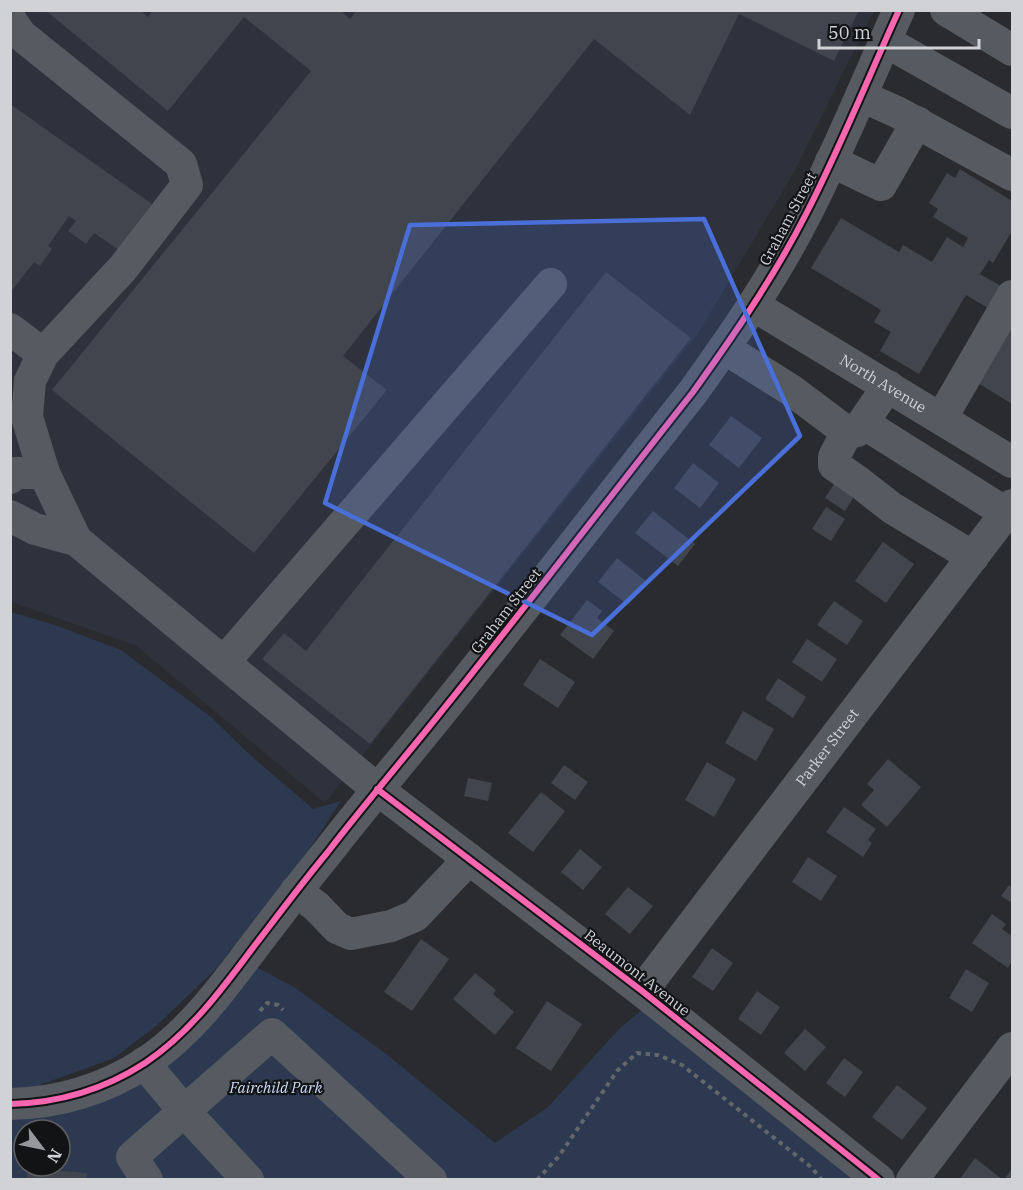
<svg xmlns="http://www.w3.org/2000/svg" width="1023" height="1190" font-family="'IBM Plex Serif',serif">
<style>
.built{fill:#2d323c}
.green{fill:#2c3951;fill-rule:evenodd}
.building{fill:#40454e}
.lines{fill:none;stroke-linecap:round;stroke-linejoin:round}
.path{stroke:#63666a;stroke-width:4;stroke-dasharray:4.5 4.5;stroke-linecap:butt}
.minor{stroke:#565a61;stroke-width:32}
.cycleway-casing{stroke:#121315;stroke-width:10}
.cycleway{stroke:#f766af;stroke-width:6}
.marked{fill:#4a6fd8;fill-opacity:0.2;stroke:#4a6fd8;stroke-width:4.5;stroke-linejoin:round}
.labels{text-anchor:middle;stroke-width:4.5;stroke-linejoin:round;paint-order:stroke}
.street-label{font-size:15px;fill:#d0d2d6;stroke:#121315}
.park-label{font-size:15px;font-style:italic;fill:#cdddfa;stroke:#121315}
</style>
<rect width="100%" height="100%" fill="#2a2b2e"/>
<path class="built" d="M11,11H874L793,174L697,335L325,803L135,645L11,602Z"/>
<path class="green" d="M11,612L55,625L121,650L211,717L249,754L313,809L341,801L310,848L216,969L156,1026L114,1058L29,1089H11Z
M256,967L294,987L385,1053L495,1143L548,1107L620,1028L642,1010L866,1180H11V1119C49,1112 90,1108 126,1092C182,1066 220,1014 256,967ZM24,1130H60V1166H24Z"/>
<path class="building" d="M45,10H140L148,17L153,10H340L350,19L357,10H859L834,61L739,14L690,115L594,39L343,356L387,390L254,553L52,390L311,71L244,17L168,111Z
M10,104L152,204L119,250L94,233L86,244L68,231L76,221L69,216L48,246L52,249L40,266L34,262L10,293Z
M960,169L1012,201V231L993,263L989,260L980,274L1006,289L993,311L966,295L919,374L880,351L891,332L874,322L881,310L811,268L841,218L899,252L903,245L932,262L947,237L963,247L968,238L933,217L938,209L929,203L947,173L955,178Z
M606,272L691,338L370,744L262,659L284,633L306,651Z
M1012,325V404L973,380Z
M731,416L762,438L739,468L709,445Z
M693,463L719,483L700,508L674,488Z
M839,476L859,489L845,511L825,498Z
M826,507L845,519L831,541L812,529Z
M653,511L695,544L678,566L635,533Z
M883,542L914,564L886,603L855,581Z
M617,558L647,582L628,605L598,582Z
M587,600L602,611L597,618L614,631L593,659L560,635Z
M834,601L863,621L847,645L817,625Z
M807,639L837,659L822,682L792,662Z
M540,659L575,682L558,708L523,685Z
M778,678L806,697L793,718L765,699Z
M743,711L774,729L756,761L725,743Z
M888,759L921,787L887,827L861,805L874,790L867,784Z
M707,762L736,779L714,817L685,800Z
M564,765L588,782L575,800L551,783Z
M468,778L492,783L488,801L464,796Z
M541,792L565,811L533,852L508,833Z
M844,807L876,829L868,840L872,843L863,857L826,832Z
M580,849L602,867L583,890L561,872Z
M808,857L837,876L821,901L792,882Z
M1009,885L1012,887V903L1001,896Z
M628,887L653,906L630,934L605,914Z
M992,914L1006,924L1002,929L1012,936V961L1008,968L972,943Z
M421,939L449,959L412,1011L384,992Z
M712,948L733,963L713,991L692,977Z
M966,969L989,983L972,1012L949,998Z
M475,973L496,990L493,994L514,1012L495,1035L453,999Z
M757,991L780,1007L761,1035L738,1019Z
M547,1001L582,1024L551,1071L516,1048Z
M805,1029L826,1047L805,1071L784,1053Z
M844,1058L863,1072L845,1097L826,1083Z
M897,1085L927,1108L902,1140L872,1117Z
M975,1158L1003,1180H959Z
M28,1168L87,1173L86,1180H27Z
M1011,1170L1012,1180H1004Z"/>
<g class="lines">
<path class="path" d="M260,1011L267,1003L278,1005L283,1010
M537,1180L559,1156L617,1071L637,1053L658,1055L682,1065L811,1167L822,1180"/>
<g class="minor">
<path d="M946,10L1012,50"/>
<path d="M10,19L21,35L181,164L187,185L123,268L43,354L30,381L27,417L44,473L76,540L377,789L642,991L879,1180"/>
<path d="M885,41L1012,113"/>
<path d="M861,96L897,112L1012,175"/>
<path d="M831,161L881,185L917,122"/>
<path id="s1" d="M753,305L1012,462"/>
<path d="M10,329L43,354"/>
<path d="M724,348L791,390L847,432L857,431L888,386"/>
<path d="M941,419L1012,296"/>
<path d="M863,423L1006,513"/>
<path d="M847,432L834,457V465L860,483L892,508L973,557"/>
<path d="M10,478L14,473H44"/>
<path d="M10,516L35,529L76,540"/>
<path d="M224,662L551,284"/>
<path d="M296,891L317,907L337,928L351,934L391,926L415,916L469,859"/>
<path id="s2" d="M642,991L1012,505"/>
<path d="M144,1063L184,1111L248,1180"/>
<path d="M10,1104C58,1103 105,1089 145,1063C190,1033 223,988 255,945C279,914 302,883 327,853C360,810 395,769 429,727C519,616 605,503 693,392C734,335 774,277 806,214C840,148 868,78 899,10"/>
<path d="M147,1180L132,1157L272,1034L431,1180"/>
<path d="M912,1180L1012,1048"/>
</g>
<defs>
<path id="cycleway" d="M377,789L642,991L879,1180
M10,1104C58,1103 105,1089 145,1063C190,1033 223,988 255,945C279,914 302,883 327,853C360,810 395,769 429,727C519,616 605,503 693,392C734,335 774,277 806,214C840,148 868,78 899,10"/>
</defs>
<use href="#cycleway" class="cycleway-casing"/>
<use href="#cycleway" class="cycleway"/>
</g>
<path class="marked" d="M704,219L800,436L592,635L325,503L410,225Z"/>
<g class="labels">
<g class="street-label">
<text transform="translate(788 219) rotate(-62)" y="5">Graham Street</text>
<text dy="5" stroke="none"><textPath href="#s1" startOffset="152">North Avenue</textPath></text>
<text transform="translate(506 611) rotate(-52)" y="5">Graham Street</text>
<text dy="5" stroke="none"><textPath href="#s2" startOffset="306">Parker Street</textPath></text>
<text transform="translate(637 973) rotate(38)" y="5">Beaumont Avenue</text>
</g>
<g class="park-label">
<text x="276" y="1093">Fairchild Park</text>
</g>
</g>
<rect width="1023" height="1190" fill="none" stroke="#d0d2d6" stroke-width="24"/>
<g transform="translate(42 1148) rotate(122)"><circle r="28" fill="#121315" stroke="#5e5f62" stroke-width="1.5"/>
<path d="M0-4.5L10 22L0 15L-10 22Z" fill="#96989b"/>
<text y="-9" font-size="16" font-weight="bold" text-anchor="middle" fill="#d0d2d6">N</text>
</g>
<path d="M819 39v9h160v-9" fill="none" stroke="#d0d2d6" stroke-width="3"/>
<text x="828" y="39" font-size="18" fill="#d0d2d6" stroke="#121315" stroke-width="4.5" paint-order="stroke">50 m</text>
</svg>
